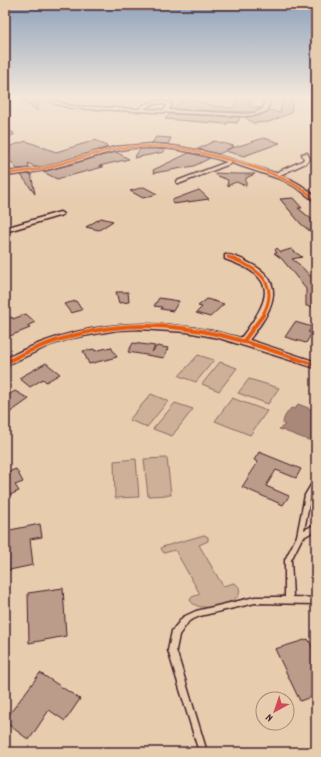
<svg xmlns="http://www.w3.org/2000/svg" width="321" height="757" font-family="Dekko,sans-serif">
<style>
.green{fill:#ceb099;stroke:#8c6862}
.water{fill:#a9887a;stroke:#835e5a}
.building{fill:#bb9b8a;stroke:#4a1f2b}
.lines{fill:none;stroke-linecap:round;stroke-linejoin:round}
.lane-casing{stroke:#4a1f2b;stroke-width:3}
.street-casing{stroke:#4a1f2b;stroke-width:3}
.lane{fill:#e7ccae;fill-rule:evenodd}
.street{fill:#e7ccae;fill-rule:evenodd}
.cycleway-far3-casing{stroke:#e7ccae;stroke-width:3}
.cycleway-far2-casing{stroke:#e7ccae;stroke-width:4}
.cycleway-far1-casing{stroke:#e7ccae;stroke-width:5}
.cycleway-casing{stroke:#e7ccae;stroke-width:6}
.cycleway-far3{stroke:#e8590c;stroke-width:2}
.cycleway-far2{stroke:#e8590c;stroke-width:2.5}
.cycleway-far1{stroke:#e8590c;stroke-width:3}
.cycleway{stroke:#e8590c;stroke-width:4}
</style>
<rect width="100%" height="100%" fill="#e7ccae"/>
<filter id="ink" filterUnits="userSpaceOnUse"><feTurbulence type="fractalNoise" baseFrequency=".025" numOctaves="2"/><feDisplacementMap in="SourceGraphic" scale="8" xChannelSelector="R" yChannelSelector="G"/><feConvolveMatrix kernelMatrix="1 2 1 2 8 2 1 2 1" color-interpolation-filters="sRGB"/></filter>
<g filter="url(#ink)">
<path class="green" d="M198,355L214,360L196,382L179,376Z
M220,362L237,368L219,391L202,384Z
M249,379L279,388L268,404L238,393Z
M151,394L168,401L147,427L129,420Z
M232,398L267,411L250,435L215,421Z
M175,403L193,409L172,436L153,429Z
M167,458L171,495L148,496L144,459Z
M136,459L139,497L115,498L114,461Z
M204,535L208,537V541L199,545L223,586L234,583C240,586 240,589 239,595C232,605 197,614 190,600L192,597L200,594L175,550L164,553L161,549L162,547Z"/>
<path class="water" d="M298,404L316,411V435H312L311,441L279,429L285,425L283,424C283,417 287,413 291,408L295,409Z"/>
<path class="building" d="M39,98L38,111L19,99Z
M186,98L214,106L233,108L238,99L253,100L249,106L261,108L255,112H244L174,109L183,99Z
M282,100L293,101L291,113L269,122L253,123L245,117L257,116L268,112L269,110L280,113Z
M170,114L240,117L237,123L228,122L227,124L165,119Z
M156,137L171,138L168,144L152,143Z
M264,138L280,143L244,156L225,151L219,154L198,149L214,141L234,146L226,150Z
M96,140L108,147L42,167H35L28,163L29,168L17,169L5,154V148L26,141L56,152Z
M140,149H157L165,150L164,152L134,158Z
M116,152L129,159L99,166L103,167L57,179L43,172Z
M189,153L210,158L194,166L154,173L153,170Z
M215,173L236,174H255L246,178V186L236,182L227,186L228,180L215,175Z
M31,174L35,194L21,175Z
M144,187L157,194L143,198L130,191Z
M199,190L209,199L173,204L172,200Z
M293,198L302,208H298L316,223V236L301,224L280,199Z
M101,218L113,221L99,230L86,227Z
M277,248L281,252L291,249L302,257L292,259L300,265L311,277H316V307L306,306V289L282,259L274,253H277L275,250Z
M116,292H128L129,302L119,303Z
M159,298L179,301L173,311L161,309L162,307L154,306Z
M207,299L224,304L210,317L196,313L202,307L198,306Z
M76,301L82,310L71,313L64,304Z
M26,314L35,322L27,326L30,328L10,336L5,331V320L12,317L13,319Z
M295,322L312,327L308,332L312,333L306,343L285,337Z
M133,343L155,346L152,352L157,346L168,348L164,358L128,352Z
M111,347L117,357L89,364L83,351L94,349L95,351Z
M46,363L60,374L46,382L43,379L30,387L19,378Z
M15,391L29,399L5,416V397Z
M259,452L301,469L296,478L276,470L266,486L289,496L283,505L242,487L258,462L254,460Z
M5,467L8,472L16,469L23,482L15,485L19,491L5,497Z
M40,524L42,537L30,539L33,565L5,571V531Z
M63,588L66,636L29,643L28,593Z
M308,639L316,653V695L300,701L275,649Z
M40,673L80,699L65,721L49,710L29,740L5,722V720Z"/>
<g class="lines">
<defs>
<path id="lane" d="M314,480H316V487L311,495L304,530L316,524V530L302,538L291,560L293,597L316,598V604L255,603L200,616L189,621L179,635L176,650L207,752H199L168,650L172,631L183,617L196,611L255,597H285V560L297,536L305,495Z"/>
<path id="street" d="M53,97H58L55,99L57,101L71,106L139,109L145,104L154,101H162L172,104L169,110L244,114L255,113L263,109L265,97H269V104L267,111L256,115L244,116L71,108L53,103L51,99ZM162,103L167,105L164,110L144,109L152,104Z
M5,133L10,132L13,134L5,137Z
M151,144C194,146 234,160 275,173L302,161L304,159L302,154L307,153L310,159L306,163L280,175C294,180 305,187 316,197V202L299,189L283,180L232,163L181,183H177V181L227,162C196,152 165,145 133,148C106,151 82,161 56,167C39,172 22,174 5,176V172L42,168L115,147Z
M60,212L63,214L62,215L5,232V228Z
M225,255C233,254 244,260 251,264C291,284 268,315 249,340L316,362V368L219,338L187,332L140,329L117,330L72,338L50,345L5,366V359C81,319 159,315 241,338C270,299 281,278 225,259Z"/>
</defs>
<use href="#lane" class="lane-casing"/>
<use href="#street" class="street-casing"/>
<use href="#lane" class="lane"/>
<use href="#street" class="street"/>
<defs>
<path id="cycleway-far3" d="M95,154C131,143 170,144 206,154"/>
<path id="cycleway-far2" d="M202,153C239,162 288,174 316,200
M5,174L42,169L98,153"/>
<path id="cycleway-far1" d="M228,257C256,267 282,283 262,316"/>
<path id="cycleway" d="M243,342L263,315
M5,363C73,326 145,317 220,335C253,343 284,355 316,365"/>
</defs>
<use href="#cycleway-far3" class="cycleway-far3-casing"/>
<use href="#cycleway-far2" class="cycleway-far2-casing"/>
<use href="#cycleway-far1" class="cycleway-far1-casing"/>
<use href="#cycleway" class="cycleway-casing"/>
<use href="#cycleway-far3" class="cycleway-far3"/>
<use href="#cycleway-far2" class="cycleway-far2"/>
<use href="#cycleway-far1" class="cycleway-far1"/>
<use href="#cycleway" class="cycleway"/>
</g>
</g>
<linearGradient id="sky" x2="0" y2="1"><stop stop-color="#8fa2bc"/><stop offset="0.48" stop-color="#f4e8db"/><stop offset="1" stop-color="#f4e8db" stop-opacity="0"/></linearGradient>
<rect width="321" height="203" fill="url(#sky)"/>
<rect width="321" height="757" fill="none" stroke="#e7ccae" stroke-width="20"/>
<rect x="10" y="10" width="301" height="737" fill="none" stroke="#4a1f2b" stroke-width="1.5" filter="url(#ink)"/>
<g transform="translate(275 711) rotate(220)"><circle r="19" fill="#e7ccae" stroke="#a8877a"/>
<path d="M0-3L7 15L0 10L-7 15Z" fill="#d1495b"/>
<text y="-6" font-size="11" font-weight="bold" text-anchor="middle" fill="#4a1f2b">N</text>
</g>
</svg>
